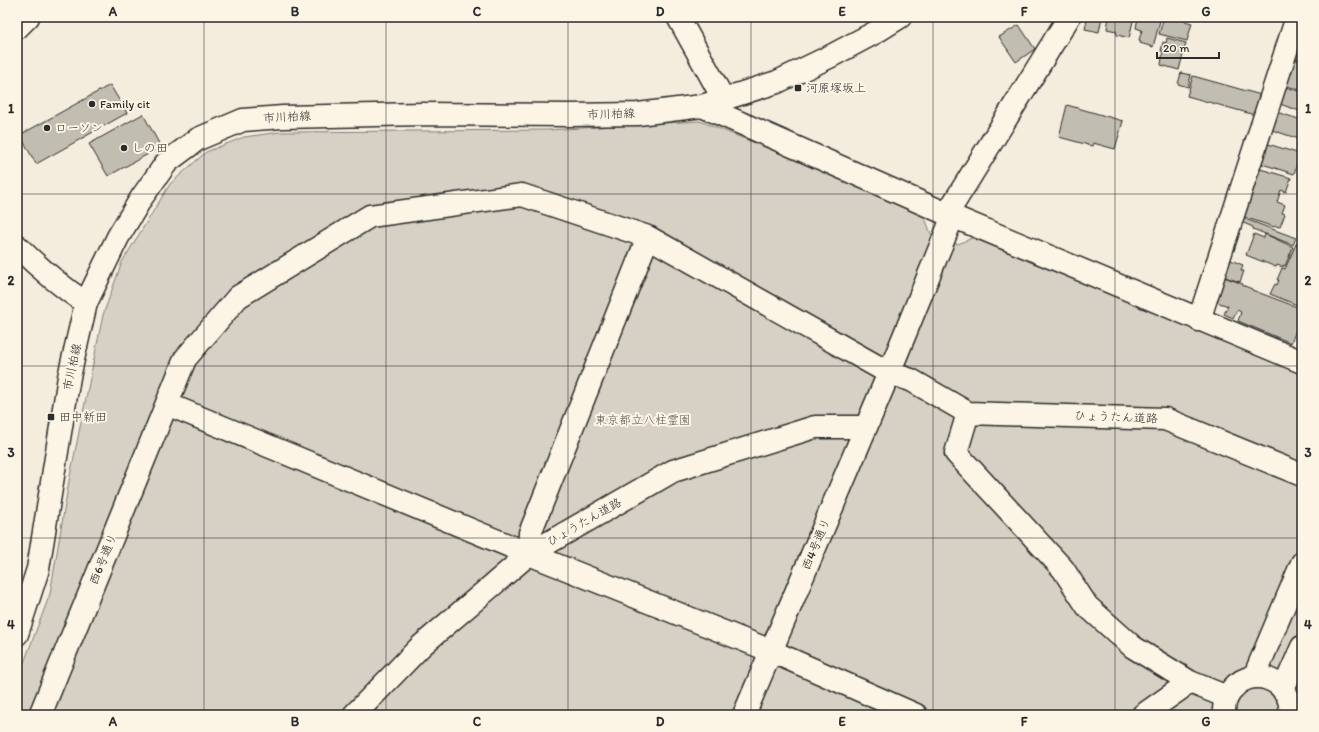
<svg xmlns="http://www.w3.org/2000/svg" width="1319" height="732" font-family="Itim,'Klee One',sans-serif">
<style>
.green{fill:#d6d1c4;stroke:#807e78}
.building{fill:#c2bdb1;stroke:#2b2b2b}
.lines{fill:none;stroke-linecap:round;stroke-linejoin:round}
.minor-casing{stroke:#2b2b2b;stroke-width:25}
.major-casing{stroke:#2b2b2b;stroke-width:25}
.minor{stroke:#fcf5e5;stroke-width:22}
.major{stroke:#fcf5e5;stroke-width:22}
.grid{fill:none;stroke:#2b2b2b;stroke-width:1;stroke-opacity:0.55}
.poi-dot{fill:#2b2b2b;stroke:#fcf5e5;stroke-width:1.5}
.labels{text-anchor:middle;stroke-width:4;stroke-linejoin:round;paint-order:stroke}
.poi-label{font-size:12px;fill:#2b2b2b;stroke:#fcf5e5;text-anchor:start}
.street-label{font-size:12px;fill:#2b2b2b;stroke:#fcf5e5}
.park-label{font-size:12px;fill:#565451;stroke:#fcf5e5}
.neatline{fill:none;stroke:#2b2b2b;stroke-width:1.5}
.grid-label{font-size:13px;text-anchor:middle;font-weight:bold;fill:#2b2b2b}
</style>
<rect width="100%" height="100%" fill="#f4edde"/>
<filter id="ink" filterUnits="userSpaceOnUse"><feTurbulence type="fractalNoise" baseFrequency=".025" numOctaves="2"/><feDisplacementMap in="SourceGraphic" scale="8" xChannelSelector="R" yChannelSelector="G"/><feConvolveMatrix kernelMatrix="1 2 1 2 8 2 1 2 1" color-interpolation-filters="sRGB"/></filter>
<g filter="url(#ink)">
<path class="green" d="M700,121L922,210L931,234L943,241L958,244L979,235L1302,371V715H17V681L50,594L69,481L103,315L122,262L170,184L206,152L244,137L280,132L547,130Z"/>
<path class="building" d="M1082,17H1102L1099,32L1085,29L1087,20H1085Z
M1109,17H1134L1129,38L1117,35L1116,31L1107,29Z
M1138,17H1161L1153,47L1140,43L1141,41L1139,40L1142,30L1136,28Z
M1164,17H1171L1192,23L1187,41L1159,34Z
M1019,25L1035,49L1016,62L999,37Z
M1302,31V60L1293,57Z
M1167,38L1186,43L1179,70L1161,65L1163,51H1161L1163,42L1166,43Z
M1292,58L1302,62V84L1300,90L1284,85Z
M1181,73L1191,75L1188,87L1178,84Z
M1193,76L1261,95L1255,115L1187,96Z
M110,85L127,113L36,164L20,135Z
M1286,87L1302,92V112L1280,104Z
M1067,105L1123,121L1115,149L1093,143L1092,146L1059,137Z
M1276,112L1302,120V140L1269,129Z
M143,114L161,147L108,176L89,144Z
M1265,143L1300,154L1294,174L1259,163Z
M1257,168L1291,178L1286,192L1281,190L1277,202L1285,205L1282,213L1285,214L1280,227L1275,226L1274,227L1241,216Z
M1240,217L1296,238L1293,245L1253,229V227L1239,221Z
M1254,234L1264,238L1265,234L1293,247L1285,266L1283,265V267L1277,265L1276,267L1246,255Z
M1297,242L1302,244V307L1270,294L1275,284L1277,285L1279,280H1277L1282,268L1285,269Z
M1228,259L1243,265L1241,271H1244L1240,282L1222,276Z
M1224,277L1243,284L1242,285L1252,289V290L1302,309V315L1291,343L1238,321L1241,312L1237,310L1233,318L1224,314L1228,306L1214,301Z"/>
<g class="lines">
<defs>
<path id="minor" d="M678,17L724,100
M17,28L28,17
M702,106L947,214L1302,362
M947,214L1069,17
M17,246C39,268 60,286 86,303
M1199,320L1297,17
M167,404L529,554L771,651L916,715
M968,413L1165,419L1302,475
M529,554L530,533L648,237
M1254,677L1302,563
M1283,690L1302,647
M40,715L185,359L238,297L370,216L522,195L648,237L889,373L911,380L968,413L956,453L1063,569L1087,606L1133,647L1190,682L1227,697
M354,715L421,646L529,554L673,471L815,427H866
M744,715L889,373L953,216
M1143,715L1190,682
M1225,715C1223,708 1225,700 1229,694C1247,662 1295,679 1290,715"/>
<path id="major" d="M17,634L38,569L69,377L86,303L118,237L142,197L167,162L198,139L243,120L283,117L422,114L569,115L638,114L702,106L777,82L831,56L876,32L900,17"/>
</defs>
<use href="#minor" class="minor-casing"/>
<use href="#major" class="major-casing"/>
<use href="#minor" class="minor"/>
<use href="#major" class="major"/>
</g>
</g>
<path class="grid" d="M204,17V715M386,17V715M568,17V715M751,17V715M933,17V715M1115,17V715M17,194H1302M17,366H1302M17,538H1302"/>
<g class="poi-dot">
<rect x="794" y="84" width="8" height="8" rx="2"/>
<circle cx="92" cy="104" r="4"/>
<circle cx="47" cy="128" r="4"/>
<circle cx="124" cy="148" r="4"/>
<rect x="47" y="413" width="8" height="8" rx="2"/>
</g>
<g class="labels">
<g class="poi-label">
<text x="806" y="92">河原塚坂上</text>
<text x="100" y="108">Family cit</text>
<text x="55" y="132">ローソン</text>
<text x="132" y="152">しの田</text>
<text x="59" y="421">田中新田</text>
</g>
<g class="street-label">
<text transform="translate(611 114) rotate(-2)" y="4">市川柏線</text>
<text transform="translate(287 117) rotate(-3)" y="4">市川柏線</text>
<text transform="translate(72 367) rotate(-78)" y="4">市川柏線</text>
<text transform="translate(1116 417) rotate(2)" y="4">ひょうたん道路</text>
<text transform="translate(584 522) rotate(-30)" y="4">ひょうたん道路</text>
<text transform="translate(816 544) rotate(-67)" y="4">西4号通り</text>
<text transform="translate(103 559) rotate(-68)" y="4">西6号通り</text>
</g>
<g class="park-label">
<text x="643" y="424">東京都立八柱霊園</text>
</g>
</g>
<rect width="1319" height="732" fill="none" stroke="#fcf5e5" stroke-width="44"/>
<path d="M1157 52v6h62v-6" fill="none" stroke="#2b2b2b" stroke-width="2"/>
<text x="1163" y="52" font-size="12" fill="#2b2b2b" stroke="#fcf5e5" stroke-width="3" paint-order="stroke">20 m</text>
<rect x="22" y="22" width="1275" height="688" class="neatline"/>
<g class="grid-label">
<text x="113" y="16">A</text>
<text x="295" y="16">B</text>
<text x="477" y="16">C</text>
<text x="660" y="16">D</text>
<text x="842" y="16">E</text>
<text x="1024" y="16">F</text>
<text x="1206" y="16">G</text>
<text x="11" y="113">1</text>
<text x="1308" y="113">1</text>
<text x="11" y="285">2</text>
<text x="1308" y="285">2</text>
<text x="11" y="457">3</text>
<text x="1308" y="457">3</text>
<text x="11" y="629">4</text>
<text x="1308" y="629">4</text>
<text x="113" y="726">A</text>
<text x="295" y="726">B</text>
<text x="477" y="726">C</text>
<text x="660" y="726">D</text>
<text x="842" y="726">E</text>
<text x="1024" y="726">F</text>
<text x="1206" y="726">G</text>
</g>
</svg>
